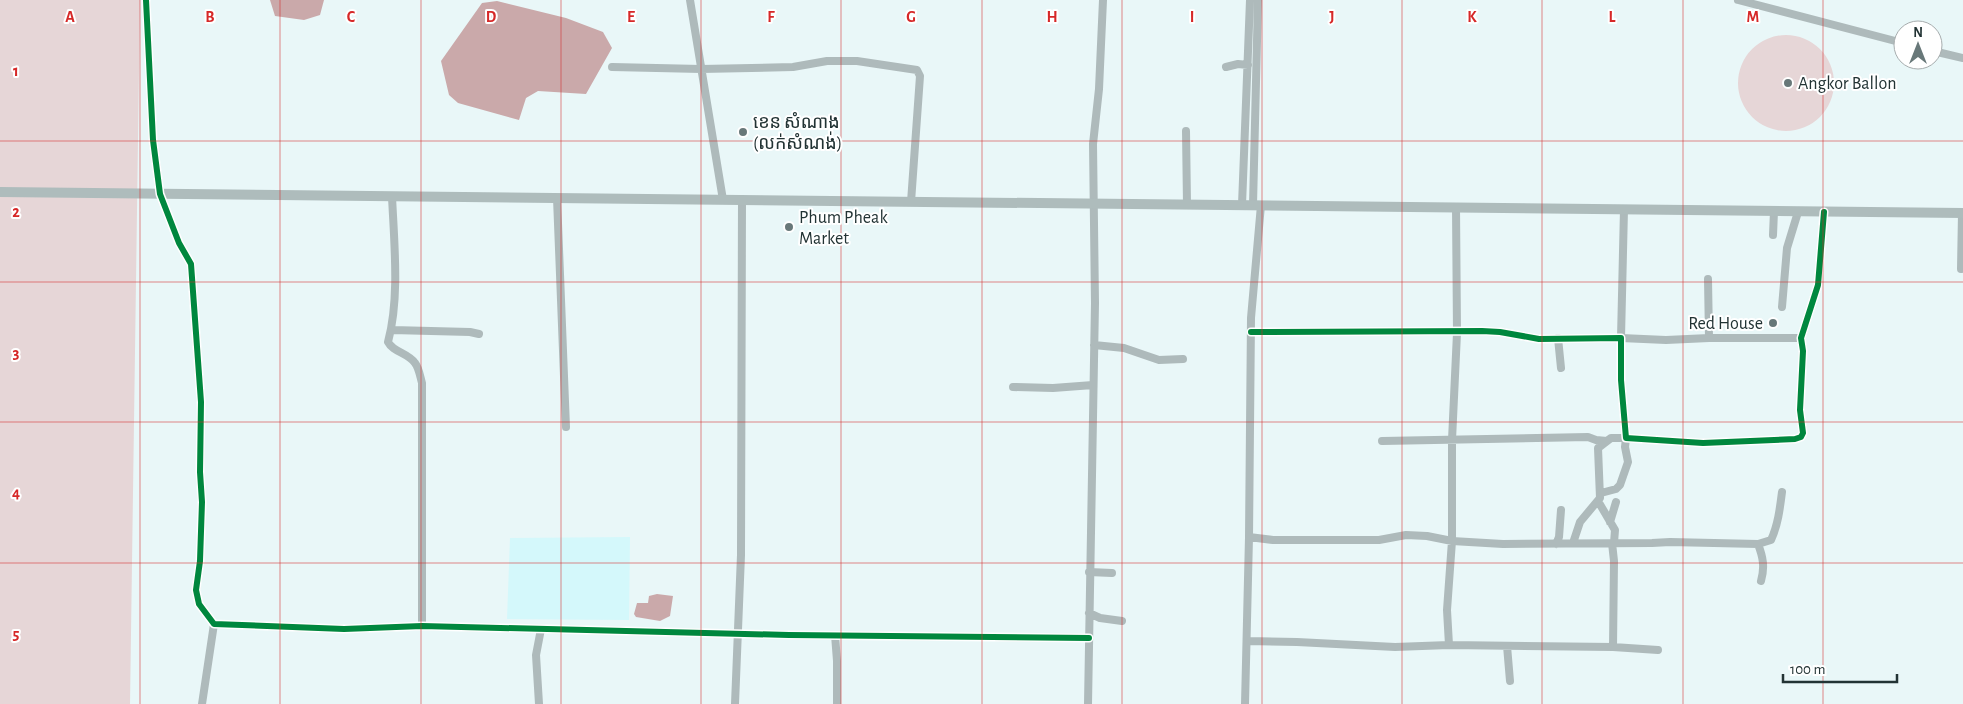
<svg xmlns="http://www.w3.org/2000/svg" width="1963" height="704" font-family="'Alegreya Sans','Noto Sans Khmer',sans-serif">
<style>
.built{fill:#d4f8fb}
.green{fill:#e6d6d7}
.water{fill:#caa9aa}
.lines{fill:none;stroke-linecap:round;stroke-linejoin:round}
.minor{stroke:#aebabb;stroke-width:8}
.major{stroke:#aebcbc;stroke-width:10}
.cycleway-casing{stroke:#fff;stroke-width:9}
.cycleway{stroke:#00873e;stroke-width:6}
.grid{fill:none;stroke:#d62828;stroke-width:1;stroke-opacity:0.55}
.poi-dot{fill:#687879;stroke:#fff;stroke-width:2}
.labels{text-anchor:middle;stroke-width:4;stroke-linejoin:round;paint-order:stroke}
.poi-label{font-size:18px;fill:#223334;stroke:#fff;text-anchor:start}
.grid-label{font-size:16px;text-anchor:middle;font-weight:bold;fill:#d62828;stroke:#fff;stroke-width:4;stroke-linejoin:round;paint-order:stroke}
</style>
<rect width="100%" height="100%" fill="#e9f7f8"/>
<path class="built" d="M630,537L629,620L507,619L510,538Z"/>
<path class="green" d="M0,0H140L130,704H0Z
M1738 83a48 48 0 1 1 96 0a48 48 0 1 1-96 0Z"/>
<path class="water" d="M270,0H324L320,15L304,20L275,16Z
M497,1L566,18L603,32L612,48L586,94L538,91L526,98L519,120L458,103L449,95L441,61L482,3Z
M657,594L673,596L670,616L660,621L636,617L634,614L637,603H648L649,596Z"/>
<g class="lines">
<path class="minor" d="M146,0L153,140L160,194L179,243L191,264L201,402L200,472L202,502L200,561L196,590L199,604L214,624L344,629L422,626L789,635L1089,638
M690,0L723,200
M1738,0L1903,43
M1933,51L1963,58
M612,67L701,69L793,67L827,61H857L917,70L920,76L911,202
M1226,67L1238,64L1248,65
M1186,131L1187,205
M392,196C394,242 400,298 388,342C393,352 408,353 415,363C419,368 420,376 422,383V626
M557,198L566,427
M1242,205L1250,0
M1253,205L1258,0
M1624,209L1621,338L1666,340L1709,338L1708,279
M1773,235L1774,211
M1961,269L1962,213
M1782,307L1787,248L1798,212
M392,330L470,332L479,334
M1251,332L1482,331L1500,332L1539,339L1621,338V380L1626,438L1703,443L1795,439L1801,437L1803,433L1800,410L1803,351L1801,338L1818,285L1824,212
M1558,338L1561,368
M1709,338H1801
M1094,345L1124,348L1159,360L1183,359
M1013,387L1053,388L1093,385
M1382,441L1588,437L1596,440L1607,441
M1598,501L1615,530L1614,543
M1610,522L1616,502
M1249,537L1273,540H1379L1406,535L1427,536L1452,541L1503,544L1652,543L1670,542L1758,544L1771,540C1778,525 1780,508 1782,492
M1573,543L1580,522L1600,498L1598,448L1611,438H1626L1625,447L1628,462L1620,485L1616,489L1601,493
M1612,543L1614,561L1613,647
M1556,544L1559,537L1561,510
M1758,544C1763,557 1765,567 1761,581
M1089,572L1112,573
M1089,613L1100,618L1122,621
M835,635L837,661V704
M1247,641L1297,642L1395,647L1449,645L1613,647L1658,650
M1449,645L1447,610L1452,541V440L1457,333L1456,207
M1507,646L1510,681
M202,704L214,624
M539,704L536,655L541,629
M735,704L741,555L742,200
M1088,704L1095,303L1093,144L1099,89L1103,0
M1245,704L1249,537L1251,318L1261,205"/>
<path class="major" d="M0,192L1963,213"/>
<defs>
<path id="cycleway" d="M146,0L153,140L160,194L179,243L191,264L201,402L200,472L202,502L200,561L196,590L199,604L214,624L344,629L422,626L789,635L1089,638
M1251,332L1482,331L1500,332L1539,339L1621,338V380L1626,438L1703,443L1795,439L1801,437L1803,433L1800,410L1803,351L1801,338L1818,285L1824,212"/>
</defs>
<use href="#cycleway" class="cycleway-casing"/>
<use href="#cycleway" class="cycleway"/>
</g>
<path class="grid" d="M140,0V704M280,0V704M421,0V704M561,0V704M701,0V704M841,0V704M982,0V704M1122,0V704M1262,0V704M1402,0V704M1542,0V704M1683,0V704M1823,0V704M0,141H1963M0,282H1963M0,422H1963M0,563H1963"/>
<g class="poi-dot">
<circle cx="1788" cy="83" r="5"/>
<circle cx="743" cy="132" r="5"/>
<circle cx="789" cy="227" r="5"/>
<circle cx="1773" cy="323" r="5"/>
</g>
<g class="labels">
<g class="poi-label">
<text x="1798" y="89">Angkor Ballon</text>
<text x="753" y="128">ខេន សំណាង<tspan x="753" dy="21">(លក់សំណង់)</tspan></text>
<text x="799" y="223">Phum Pheak<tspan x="799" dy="21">Market</tspan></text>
<text x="1763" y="329" text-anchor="end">Red House</text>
</g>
</g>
<g class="grid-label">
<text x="70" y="22">A</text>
<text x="210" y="22">B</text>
<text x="351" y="22">C</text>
<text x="491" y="22">D</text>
<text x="631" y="22">E</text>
<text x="771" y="22">F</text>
<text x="911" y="22">G</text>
<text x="1052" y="22">H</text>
<text x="1192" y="22">I</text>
<text x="1332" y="22">J</text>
<text x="1472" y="22">K</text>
<text x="1612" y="22">L</text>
<text x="1753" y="22">M</text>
<text x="16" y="76">1</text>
<text x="16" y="217">2</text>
<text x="16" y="358">3</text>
<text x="16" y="498">4</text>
<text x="16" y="639">5</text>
</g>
<g transform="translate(1918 45)"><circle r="24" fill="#ffffff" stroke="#a7adae"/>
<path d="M0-4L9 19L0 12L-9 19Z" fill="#687879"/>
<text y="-8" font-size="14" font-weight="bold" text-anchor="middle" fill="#223334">N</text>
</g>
<path d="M1783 674v8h114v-8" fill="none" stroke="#223334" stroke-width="2.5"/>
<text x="1790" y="674" font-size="15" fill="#223334" stroke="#ffffff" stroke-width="4" paint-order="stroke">100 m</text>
</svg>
